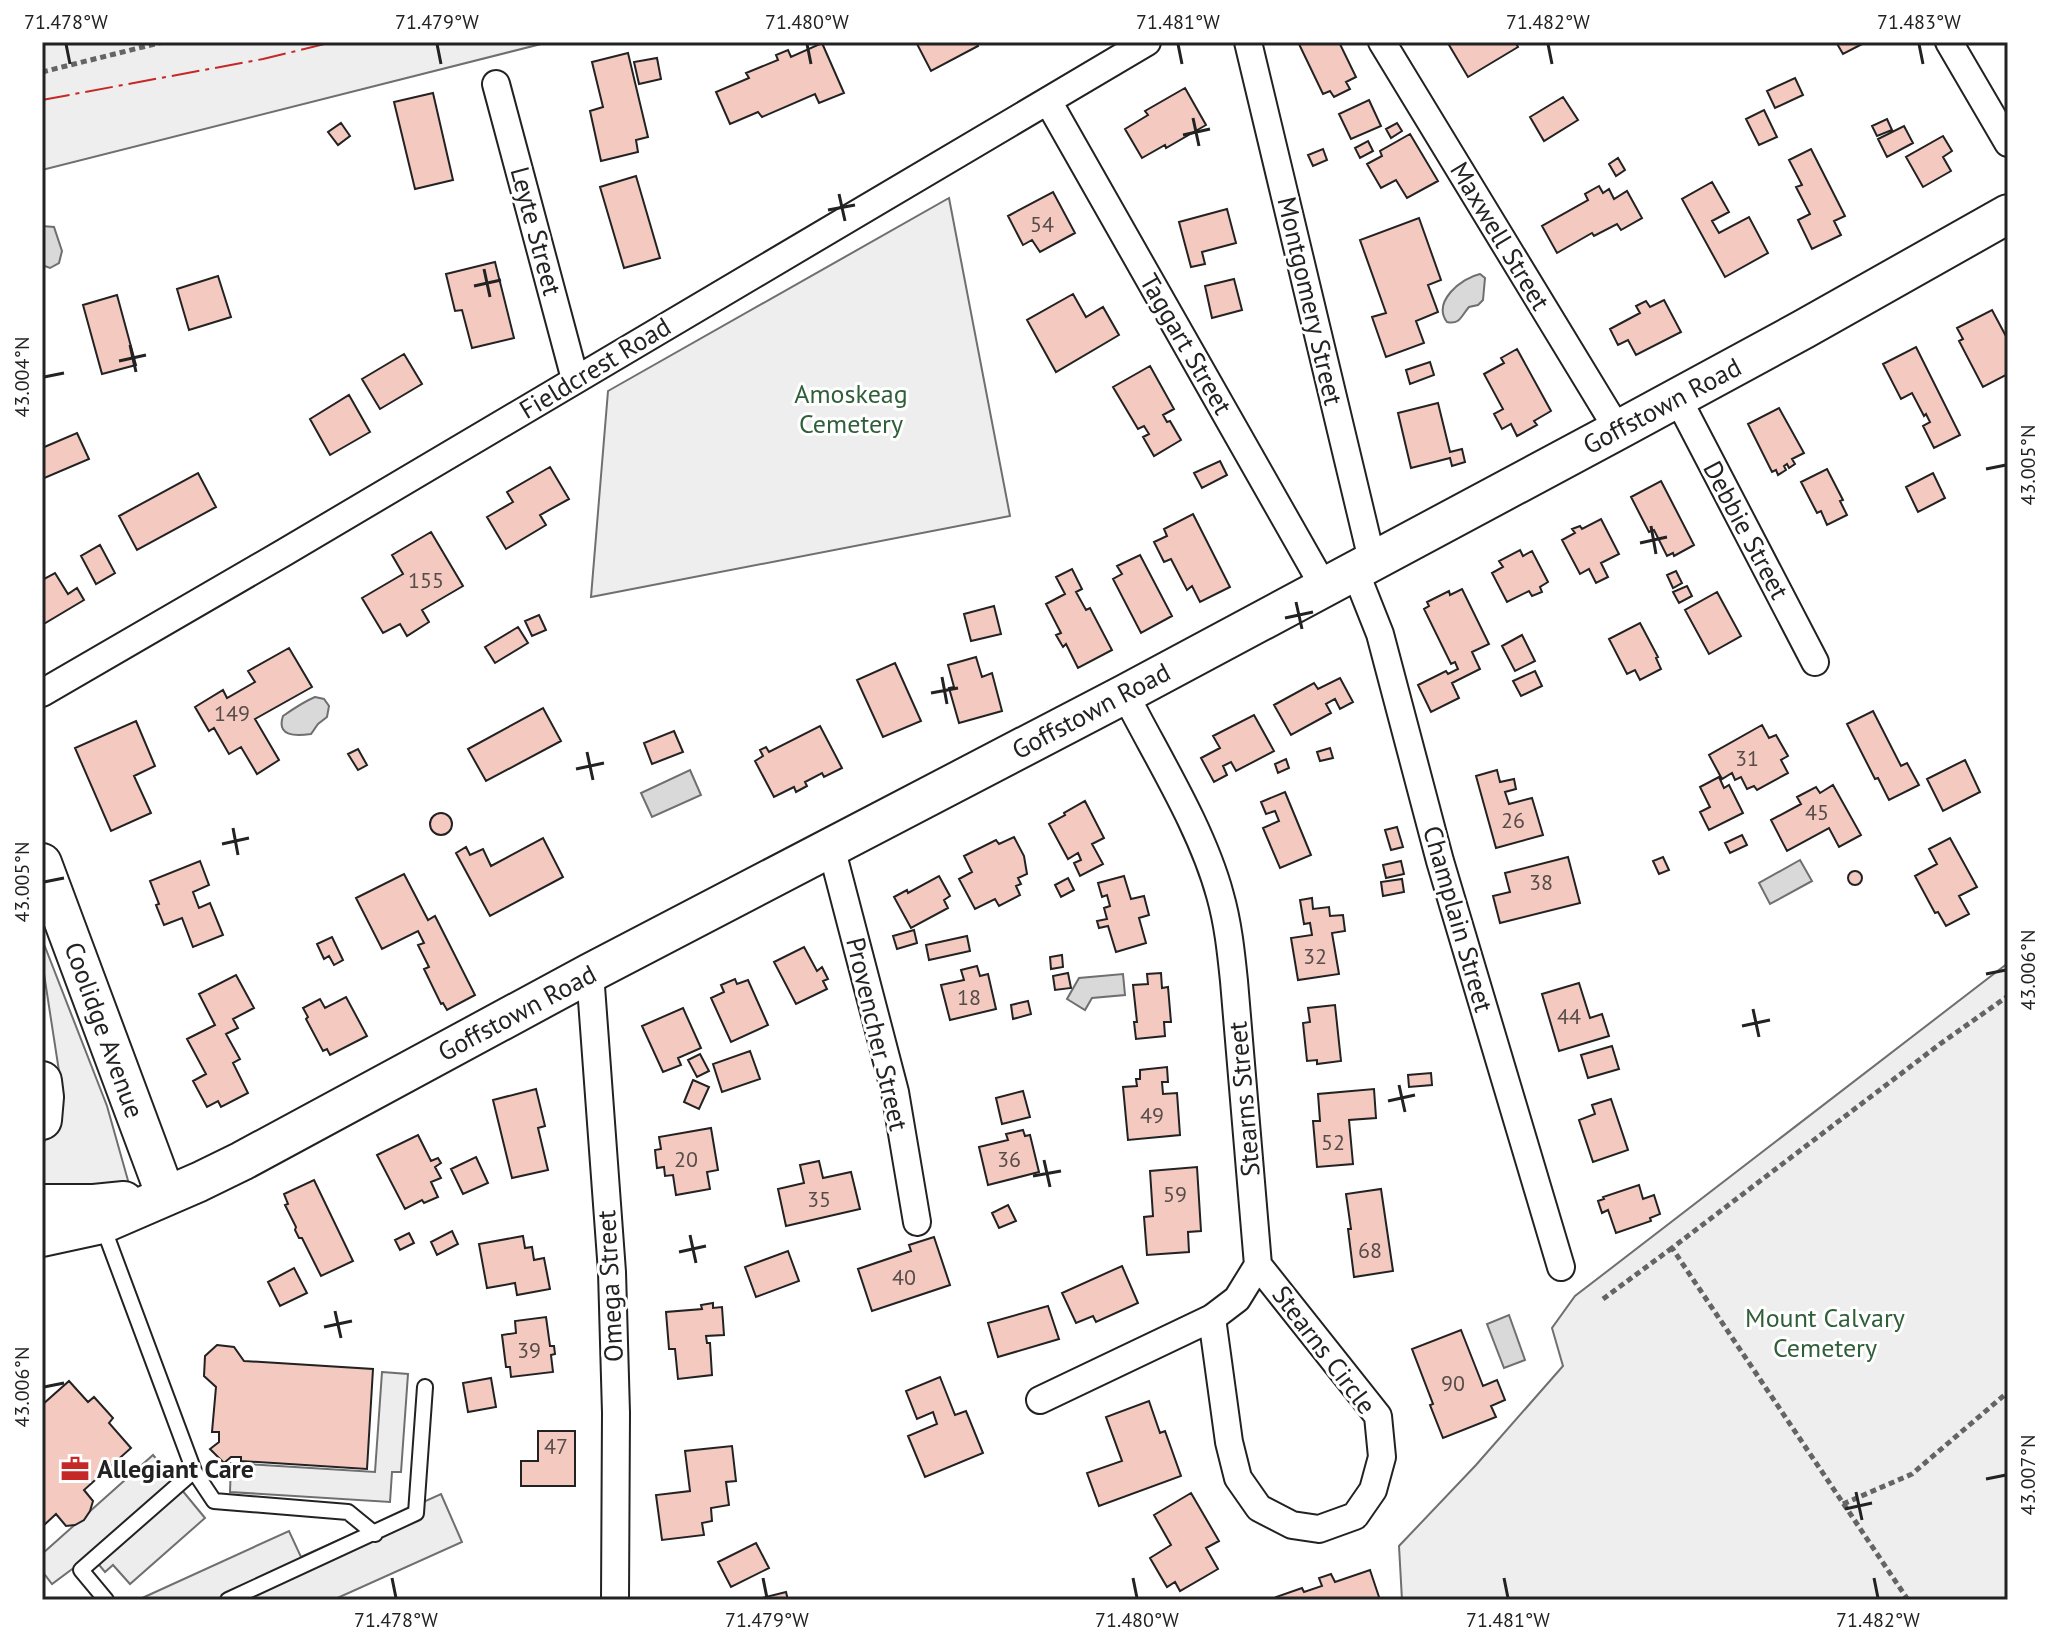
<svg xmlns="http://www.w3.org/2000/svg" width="2050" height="1642" font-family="'PT Sans',sans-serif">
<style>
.green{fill:#eee;stroke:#6f6f6f;stroke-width:2}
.parking{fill:#ededed;stroke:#6f6f6f;stroke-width:2}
.water{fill:#d9d9d9;stroke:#6f6f6f;stroke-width:2}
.building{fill:#f3c9c0;stroke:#222;stroke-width:2}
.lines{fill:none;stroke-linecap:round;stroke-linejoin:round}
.lane-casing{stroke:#222;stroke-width:18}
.street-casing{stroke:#222;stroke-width:30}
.secondary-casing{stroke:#222;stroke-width:42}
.path{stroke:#646464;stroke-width:5;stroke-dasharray:6 4;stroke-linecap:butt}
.lane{stroke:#fff;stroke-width:14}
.street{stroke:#fff;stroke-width:26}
.secondary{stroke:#fff;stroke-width:38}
.power{stroke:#c62828;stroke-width:2;stroke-dasharray:28 6 4 6;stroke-linecap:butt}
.ticks{fill:none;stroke:#222;stroke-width:3}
.labels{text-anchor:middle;stroke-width:6;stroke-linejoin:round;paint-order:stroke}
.number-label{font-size:22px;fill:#564c4a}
.street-label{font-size:26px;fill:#222;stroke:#fff}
.park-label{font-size:26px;fill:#2f5e38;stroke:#fff}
.poi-label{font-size:26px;font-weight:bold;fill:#222;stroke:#fff;text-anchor:start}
.neatline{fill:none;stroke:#222;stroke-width:3}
.ticks-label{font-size:20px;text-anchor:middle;fill:#222}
</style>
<rect width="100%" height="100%" fill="#fff"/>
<path class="green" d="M42,42H549L42,170Z
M949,198L1010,516L591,597L608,391Z
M42,939L107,1106L129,1184L42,1192V1147L63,1097L42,961Z
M2008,963V1600H1402L1399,1546L1476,1465L1563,1366L1552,1328L1575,1296Z"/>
<path class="parking" d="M382,1372L408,1374L401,1472H392L390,1502L230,1492L231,1463L375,1472Z
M153,1455L205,1518L130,1584L113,1565L105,1572L91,1555L52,1584L42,1571V1554Z
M441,1494L462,1542L333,1600L140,1599L289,1531L301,1557Z"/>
<path class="water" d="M42,226L54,227L62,251L59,263L50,268L42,265Z
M1480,274L1485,278L1483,300L1478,305L1469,307C1461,316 1460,325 1447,322C1432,302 1461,278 1480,274Z
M315,697L324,699L329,706L327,717L318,724L311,734C296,736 276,737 283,716C293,709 303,702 315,697Z
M690,770L701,795L652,817L641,793Z
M1800,860L1812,881L1770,904L1759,883Z
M1123,974L1125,995L1092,998L1085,1010L1067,999L1079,978Z
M1509,1315L1525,1360L1504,1368L1487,1324Z"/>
<path class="building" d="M916,42H976L978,46L931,71Z
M1298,42H1339L1356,77L1346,82L1350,89L1334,97L1330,91L1323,94Z
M1453,42H1515L1518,47L1468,77L1449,45Z
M1836,42H1866L1843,54Z
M822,43L844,93L819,103L815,94L762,117L758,112L730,124L716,92L749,78L746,73L778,60L776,55L788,50L791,57Z
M628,53L648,137L636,140L638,152L601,161L590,111L603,107L592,62Z
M657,58L661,79L639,84L634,62Z
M1795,78L1803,95L1775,108L1767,91Z
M1185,88L1206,125L1166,148L1165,145L1142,158L1125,129L1148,115L1145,111Z
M433,93L453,180L415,189L394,102Z
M1563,97L1578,120L1544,141L1530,117Z
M1369,100L1381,126L1351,139L1339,114Z
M1764,110L1777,137L1759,145L1746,119Z
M1887,119L1892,130L1877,136L1872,126Z
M341,123L350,136L338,145L328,132Z
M1397,123L1402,131L1391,138L1386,129Z
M1904,126L1913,143L1887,157L1878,139Z
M1410,134L1438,181L1407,198L1396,180L1381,188L1367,164L1382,156L1380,151Z
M1943,136L1952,151L1943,157L1951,171L1923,187L1906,157Z
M1368,141L1373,151L1360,158L1355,148Z
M1323,149L1327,160L1313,166L1308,155Z
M1811,149L1845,216L1834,221L1841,235L1812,249L1798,220L1810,214L1796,187L1802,185L1789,160Z
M1618,158L1625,170L1616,176L1609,164Z
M636,176L660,258L624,268L600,187Z
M1712,182L1729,212L1712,221L1719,233L1749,217L1768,253L1725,277L1682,199Z
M1599,186L1603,193L1609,189L1614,199L1627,191L1642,218L1621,230L1617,224L1594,236L1592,233L1557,253L1542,226L1588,200L1585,194Z
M1053,192L1075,233L1040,252L1032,240L1023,245L1008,216Z
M1227,209L1236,243L1202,252L1205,264L1191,267L1179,222Z
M1419,218L1441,280L1428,285L1438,312L1416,321L1424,343L1386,357L1372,317L1386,313L1360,240Z
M495,262L514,338L472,348L462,310L455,311L446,274Z
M218,276L231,317L189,330L177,289Z
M1234,279L1242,310L1212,318L1205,286Z
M1073,294L1086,317L1103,307L1119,335L1056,372L1027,320Z
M117,295L136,365L102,374L83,305Z
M1664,300L1681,332L1636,355L1628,340L1618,345L1610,329L1640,313L1636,306L1646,301L1650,307Z
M1992,310L2008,340V374L1983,387L1959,341L1963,339L1957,328Z
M1916,347L1960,435L1934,448L1923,426L1930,422L1926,414L1924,416L1912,393L1901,399L1883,364Z
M1517,349L1551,411L1534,421L1537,425L1517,436L1511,424L1502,429L1494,414L1503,409L1484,374L1504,363L1501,358Z
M404,354L422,384L380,409L362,379Z
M1430,362L1434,375L1410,384L1406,370Z
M1150,366L1174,409L1163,415L1167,422L1170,421L1181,440L1154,456L1143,437L1149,434L1144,426L1138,429L1113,387Z
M349,395L370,432L330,455L310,419Z
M1438,403L1450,452L1462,449L1465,462L1452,466L1450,458L1411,468L1398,413Z
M1779,408L1804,453L1792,459L1795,464L1789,468L1787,464L1784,466L1786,470L1778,475L1776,470L1772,472L1748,424Z
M77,433L89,459L42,479V448Z
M1220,461L1227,475L1202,488L1194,473Z
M550,467L569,499L540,515L546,525L506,549L487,517L513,502L507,492Z
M1827,469L1843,500L1840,501L1847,515L1827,525L1821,511L1817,513L1801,482Z
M198,473L216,507L137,550L119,516Z
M1933,473L1945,498L1918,512L1906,487Z
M1661,481L1694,545L1674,556L1673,553L1667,556L1654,530L1649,532L1631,497Z
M1193,514L1230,587L1200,602L1192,586L1187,590L1171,559L1164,562L1154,542L1167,536L1164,529Z
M1601,519L1619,554L1601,563L1608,577L1596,583L1589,569L1580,574L1562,540L1575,533L1572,529L1580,526L1582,529Z
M431,532L463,586L422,610L429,622L407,636L400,624L383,633L362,598L403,574L392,555Z
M100,545L115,573L96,584L81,556Z
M1520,550L1523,556L1532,551L1548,582L1540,587L1542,592L1532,596L1529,591L1507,602L1492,573L1503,567L1499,561Z
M1140,555L1172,616L1141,633L1113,579L1122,574L1117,566Z
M1072,569L1082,589L1076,592L1086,610L1090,608L1112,650L1078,668L1066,644L1063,647L1056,635L1061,633L1046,604L1065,594L1056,577Z
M1676,571L1682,583L1673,588L1667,575Z
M55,573L68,594L77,588L84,600L42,625V580Z
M1687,586L1692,596L1679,603L1673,592Z
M1462,589L1489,644L1472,652L1480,669L1452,683L1459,698L1431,712L1418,685L1446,671L1448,674L1458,669L1455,662L1451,664L1424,609L1429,606L1427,602L1449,591L1450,595Z
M1717,592L1741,636L1709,654L1685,610Z
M994,606L1001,634L971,641L964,614Z
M539,615L546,630L532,636L525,621Z
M1640,623L1658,657L1656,658L1661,669L1640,680L1635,670L1627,674L1609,639Z
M518,627L528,643L495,663L485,647Z
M1522,635L1535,661L1515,671L1502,646Z
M289,648L312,687L255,719L279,760L257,774L241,747L229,754L214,728L209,731L195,707L223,690L227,698L255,682L248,671Z
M976,657L982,677L992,673L1002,711L959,723L949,688L954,687L948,665Z
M895,663L921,721L883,737L857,680Z
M1535,671L1542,686L1521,696L1513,681Z
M1340,678L1353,702L1340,709L1335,699L1326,704L1331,713L1291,735L1274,705L1314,683L1318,689Z
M543,708L561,741L486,781L468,749Z
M1873,711L1901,766L1907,763L1919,785L1889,800L1878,778L1875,779L1847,724Z
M1254,715L1274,751L1236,771L1231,762L1223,766L1227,775L1214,782L1201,758L1220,748L1213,736Z
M136,721L155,766L134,776L151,813L111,831L75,748Z
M1762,725L1769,738L1776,735L1788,756L1781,760L1788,773L1757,790L1754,786L1747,789L1741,777L1735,780L1732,773L1722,779L1709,755Z
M820,726L842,768L824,777L822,773L805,782L807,786L796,792L794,787L774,797L755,761L763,756L760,750L766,747L769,752Z
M674,731L683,752L652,764L644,743Z
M1330,748L1333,758L1320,761L1317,752Z
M358,749L367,765L358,770L348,754Z
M1286,759L1289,768L1278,773L1275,764Z
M1965,760L1980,792L1943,811L1927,779Z
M1497,770L1500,782L1514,779L1516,789L1505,792L1509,804L1532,798L1543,835L1496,848L1476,776Z
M1719,777L1724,788L1729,785L1743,813L1709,830L1700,812L1710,807L1700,787Z
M1833,785L1861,835L1839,847L1829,828L1787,851L1771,820L1801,804L1797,797L1816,787L1820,793Z
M1285,792L1311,855L1280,868L1263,828L1279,821L1275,811L1266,814L1261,802Z
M1085,801L1104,838L1092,844L1103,864L1080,876L1074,863L1081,860L1078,853L1068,859L1049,824L1065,815L1064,813Z
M430 824a11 11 0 1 1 22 0a11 11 0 1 1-22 0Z
M1397,827L1403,847L1391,850L1385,830Z
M1742,835L1747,845L1730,853L1725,843Z
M1014,837L1024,856L1027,874L1018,878L1021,884L1016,886L1020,895L999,906L995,899L975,909L959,879L972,872L964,856L996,840L999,844Z
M543,838L563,877L490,916L456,853L466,847L470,855L483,849L491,866Z
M1950,838L1977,887L1959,896L1969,914L1946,926L1938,912L1935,913L1915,876L1937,864L1929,849Z
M1568,857L1580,903L1500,923L1493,896L1510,892L1505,873Z
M1663,857L1669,870L1659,874L1653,861Z
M200,861L209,885L193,892L199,908L210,903L223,935L193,947L182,918L164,925L156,905L159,904L150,881Z
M1401,861L1404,874L1386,878L1383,865Z
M1848 878a7 7 0 1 1 14 0a7 7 0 1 1-14 0Z
M404,874L428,920L435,916L475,995L447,1010L443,1003L441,1004L424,969L429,967L418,945L424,943L418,931L382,949L356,898Z
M939,876L950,896L944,900L948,908L911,928L894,897L907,890L908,893Z
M1124,876L1131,899L1144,896L1149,915L1139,918L1146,943L1116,952L1108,926L1099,928L1097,921L1107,919L1104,908L1110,906L1107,895L1102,897L1098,883Z
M1068,878L1074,890L1061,897L1055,885Z
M1402,879L1404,892L1383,896L1381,882Z
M1312,898L1313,909L1329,907L1330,916L1343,915L1345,931L1332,933L1339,974L1298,980L1291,938L1312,935L1310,923L1304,924L1300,900Z
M914,930L917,943L897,949L893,936Z
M967,936L970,951L929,960L926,945Z
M332,937L343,960L334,965L329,956L324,959L317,944Z
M804,947L817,971L822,967L828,979L823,981L827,989L796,1004L774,962Z
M1062,955L1063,967L1051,969L1050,957Z
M977,966L980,976L988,974L996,1009L950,1020L941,985L964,980L961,970Z
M1068,973L1071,988L1055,990L1053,976Z
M1161,973L1162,988L1168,987L1171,1022H1164L1165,1036L1136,1039L1134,1022H1137L1133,985L1148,984L1147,974Z
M236,975L254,1008L233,1019L238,1028L226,1034L240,1059L233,1063L248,1093L221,1107L218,1101L207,1107L193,1081L206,1074L187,1039L215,1025L199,994Z
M735,979L737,984L748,980L768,1025L731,1042L711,998L724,992L721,985Z
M1579,983L1590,1018L1602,1014L1609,1036L1559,1051L1542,994Z
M346,997L367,1036L330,1055L327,1049L323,1051L306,1019L308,1017L303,1008L320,999L325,1008Z
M1028,1001L1031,1014L1013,1019L1011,1005Z
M1335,1005L1341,1061L1317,1064V1060L1307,1061L1303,1023L1310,1022L1308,1008Z
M683,1008L701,1048L678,1058L681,1065L663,1072L642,1026Z
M1612,1046L1619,1069L1588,1078L1581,1055Z
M750,1051L760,1079L722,1092L713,1064Z
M700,1054L709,1071L697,1077L688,1060Z
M1167,1067L1168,1082H1162L1163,1094L1177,1093L1180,1135L1128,1140L1123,1087L1137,1086L1136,1079H1140V1070Z
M1431,1073L1432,1085L1409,1087L1408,1075Z
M693,1080L709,1087L699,1109L684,1102Z
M536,1089L545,1126L538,1128L548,1170L512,1178L493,1100Z
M1374,1089L1376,1118L1349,1120L1353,1164L1317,1167L1313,1121H1320L1318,1094Z
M1023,1091L1030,1117L1002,1124L996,1098Z
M1611,1099L1628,1150L1593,1162L1579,1120L1595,1114L1592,1105Z
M711,1128L718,1170L707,1172L710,1189L676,1195L673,1175L665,1176L664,1167L657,1168L655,1150L661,1149L659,1137Z
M1023,1130L1025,1136L1030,1135L1039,1172L988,1185L979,1147L1008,1140L1006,1134Z
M418,1135L431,1161L438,1158L441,1163L435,1167L441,1178L431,1182L438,1197L424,1203L422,1200L405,1209L377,1155Z
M476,1157L488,1183L463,1194L451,1169Z
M819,1161L823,1178L851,1172L860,1209L786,1226L778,1189L804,1183L800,1165Z
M1197,1167L1201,1231L1188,1232L1189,1252L1147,1255L1144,1217L1153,1216L1150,1171Z
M314,1180L353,1261L321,1276L302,1238H299L295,1230L296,1227L285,1205L288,1204L284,1194Z
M1639,1185L1643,1199L1654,1195L1660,1214L1650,1218L1651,1221L1616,1233L1608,1210L1602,1213L1598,1201L1604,1199L1603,1197Z
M1381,1189L1393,1271L1354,1277L1348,1229H1351L1346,1194Z
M1008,1205L1016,1221L999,1228L992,1213Z
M452,1231L458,1244L437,1255L431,1242Z
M409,1233L414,1243L400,1250L395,1240Z
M523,1236L525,1248L532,1247L534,1260L544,1258L550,1289L517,1295L515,1283L487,1288L479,1244Z
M934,1237L950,1285L872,1311L858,1269L911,1251L909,1245Z
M788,1251L799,1281L756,1297L745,1267Z
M1122,1266L1138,1303L1096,1322L1093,1316L1076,1323L1062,1293Z
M294,1268L307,1293L280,1306L268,1282Z
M713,1303V1308L722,1307L724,1335L706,1336L707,1343H710L712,1375L678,1379L675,1349H669L666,1312L702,1309L701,1305Z
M1048,1306L1059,1339L998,1357L988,1323Z
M546,1317L550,1346H554L555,1354L551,1355L553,1372L511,1377L510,1367H506L502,1335L516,1333L515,1321Z
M1461,1330L1483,1386L1497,1380L1505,1400L1491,1406L1496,1417L1443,1438L1430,1405L1433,1404L1412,1349Z
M217,1345L234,1347L244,1361L373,1369L367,1469L241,1461V1457H231L224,1463L210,1449L219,1442V1432H212L216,1387L204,1376L205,1356Z
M940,1377L955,1415L966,1411L983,1453L925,1477L908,1436L937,1424L933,1412L917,1419L906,1391Z
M491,1378L496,1407L468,1412L463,1383Z
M69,1381L88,1402L94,1397L113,1418L109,1423L131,1448L84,1490L93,1501L90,1511L84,1520L75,1525L66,1526L56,1514L42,1527V1405Z
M1149,1401L1160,1433L1165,1431L1181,1476L1099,1506L1087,1473L1122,1461L1106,1417Z
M538,1431H575V1486H521V1461H538Z
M732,1446L736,1481L726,1482L729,1505L711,1508L712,1521L702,1523L704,1535L662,1540L656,1495L690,1491L685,1451Z
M1191,1493L1219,1541L1206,1548L1218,1569L1180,1591L1175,1582L1167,1587L1150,1558L1171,1545L1154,1515Z
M756,1543L769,1568L731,1587L718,1562Z
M1370,1570L1380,1600H1277L1276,1597L1302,1588L1304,1592L1322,1586L1319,1578L1331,1574L1335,1582Z
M786,1592L788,1600H754Z"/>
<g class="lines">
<defs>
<path id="lane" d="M102,1224L194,1471L214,1501L348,1512L375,1534
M106,1600L81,1570L194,1471
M228,1600L416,1513L425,1387"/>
<path id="street" d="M1248,42L1372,560
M1382,42L1618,430
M1949,42L2008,143
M496,84L575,379
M1048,101L1324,587
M1677,397L1815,662
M1355,571L1380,634L1440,861L1561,1267
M42,693L285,552L1147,42
M831,847L895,1092L917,1222
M590,973L612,1272L616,1413L615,1600
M1212,1318L1229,1442L1238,1478L1259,1508L1292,1525L1319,1529L1355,1516L1373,1490L1382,1457L1378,1416L1258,1265
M1040,1400L1212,1318L1237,1299L1258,1265L1234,981C1231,952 1228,923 1220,895C1202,828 1157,757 1125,694"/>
<path id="secondary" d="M42,863L166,1196
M42,1081L44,1097L42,1120
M42,1204H94L124,1201
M42,1237L102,1224L199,1182L242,1161L590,973L1125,694L1618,430L1804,329L2008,214"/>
</defs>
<use href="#lane" class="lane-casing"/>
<use href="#street" class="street-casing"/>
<use href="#secondary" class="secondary-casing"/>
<path class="path" d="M42,72L163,42
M1603,1299L1672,1248
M1843,1504L1912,1474L2008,1392
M1908,1600L1672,1248L1940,1044L2008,996"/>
<use href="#lane" class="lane"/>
<use href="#street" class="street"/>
<use href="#secondary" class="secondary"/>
<path class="power" d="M42,100L263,59L333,42"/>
</g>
<path class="ticks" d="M66,44L70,64M437,44L441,64M807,44L811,64M1178,44L1182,64M1548,44L1552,64M1919,44L1923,64M1193,118L1199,146M1183,135L1210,129M839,194L845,221M828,210L855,205M484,269L490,297M474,286L501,280M130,345L136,372M119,361L146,355M44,377L64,373M1986,469L2006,465M1651,526L1656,554M1640,543L1667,537M1296,602L1302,629M1285,618L1313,612M942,677L947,704M931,693L958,688M587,752L593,780M576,769L604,763M233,828L238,855M222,844L249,838M44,882L64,878M1986,974L2006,970M1753,1009L1759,1037M1742,1026L1770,1020M1399,1085L1405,1112M1388,1101L1415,1095M1044,1160L1050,1187M1033,1176L1061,1171M690,1235L696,1263M679,1252L706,1246M335,1311L341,1338M324,1327L352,1321M44,1387L64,1383M1986,1479L2006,1475M1856,1492L1862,1520M1845,1509L1872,1503M392,1578L396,1598M763,1578L767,1598M1133,1578L1137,1598M1504,1578L1508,1598M1874,1578L1878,1598"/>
<defs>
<symbol id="office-bare" viewBox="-9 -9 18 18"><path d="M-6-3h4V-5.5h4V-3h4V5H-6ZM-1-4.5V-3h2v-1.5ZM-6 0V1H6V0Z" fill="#c62828" stroke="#fff" stroke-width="2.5" paint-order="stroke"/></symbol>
</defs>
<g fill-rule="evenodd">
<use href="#office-bare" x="55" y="1449" width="40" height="40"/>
</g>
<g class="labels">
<g class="number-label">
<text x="1042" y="232">54</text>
<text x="426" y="588">155</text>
<text x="232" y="721">149</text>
<text x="1747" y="766">31</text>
<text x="1817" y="820">45</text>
<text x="1513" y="828">26</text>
<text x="1541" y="890">38</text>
<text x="1315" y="964">32</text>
<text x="969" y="1005">18</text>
<text x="1569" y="1024">44</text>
<text x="1152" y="1123">49</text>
<text x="1333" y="1150">52</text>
<text x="686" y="1167">20</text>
<text x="1009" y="1167">36</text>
<text x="1175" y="1202">59</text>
<text x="819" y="1207">35</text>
<text x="1370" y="1258">68</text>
<text x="904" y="1285">40</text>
<text x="529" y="1358">39</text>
<text x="1453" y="1391">90</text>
<text x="556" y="1454">47</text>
</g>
<g class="street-label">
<text transform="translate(536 231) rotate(75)" y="9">Leyte Street</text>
<text transform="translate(1500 236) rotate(59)" y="9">Maxwell Street</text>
<text transform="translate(1310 301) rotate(77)" y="9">Montgomery Street</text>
<text transform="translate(1186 344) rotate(60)" y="9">Taggart Street</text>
<text transform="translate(595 368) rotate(-31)" y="9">Fieldcrest Road</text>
<text transform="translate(1662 406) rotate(-28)" y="9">Goffstown Road</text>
<text transform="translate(1746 530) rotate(62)" y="9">Debbie Street</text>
<text transform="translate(1091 711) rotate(-28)" y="9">Goffstown Road</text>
<text transform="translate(1458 919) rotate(74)" y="9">Champlain Street</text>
<text transform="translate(517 1013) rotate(-28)" y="9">Goffstown Road</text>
<text transform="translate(104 1030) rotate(70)" y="9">Coolidge Avenue</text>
<text transform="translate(877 1034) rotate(77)" y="9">Provencher Street</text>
<text transform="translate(1244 1099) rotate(-95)" y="9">Stearns Street</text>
<text transform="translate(610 1286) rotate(-93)" y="9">Omega Street</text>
<text transform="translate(1324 1350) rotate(53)" y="9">Stearns Circle</text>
</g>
<g class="park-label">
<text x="851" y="403">Amoskeag<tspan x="851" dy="30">Cemetery</tspan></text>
<text x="1825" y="1327">Mount Calvary<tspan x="1825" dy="30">Cemetery</tspan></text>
</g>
<g class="poi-label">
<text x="97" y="1478">Allegiant Care</text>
</g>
</g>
<rect width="2050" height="1642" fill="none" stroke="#ffffff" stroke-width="88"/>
<rect x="44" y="44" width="1962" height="1554" class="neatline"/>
<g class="ticks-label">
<text x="66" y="29">71.478°W</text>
<text x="437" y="29">71.479°W</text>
<text x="807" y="29">71.480°W</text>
<text x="1178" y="29">71.481°W</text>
<text x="1548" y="29">71.482°W</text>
<text x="1919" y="29">71.483°W</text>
<text transform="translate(22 377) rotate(-90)" y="7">43.004°N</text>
<text transform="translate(2028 465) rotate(-90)" y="7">43.005°N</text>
<text transform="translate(22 882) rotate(-90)" y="7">43.005°N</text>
<text transform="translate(2028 970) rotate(-90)" y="7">43.006°N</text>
<text transform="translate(22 1387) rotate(-90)" y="7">43.006°N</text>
<text transform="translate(2028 1475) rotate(-90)" y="7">43.007°N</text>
<text x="396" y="1627">71.478°W</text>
<text x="767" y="1627">71.479°W</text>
<text x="1137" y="1627">71.480°W</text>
<text x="1508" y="1627">71.481°W</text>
<text x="1878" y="1627">71.482°W</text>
</g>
</svg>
